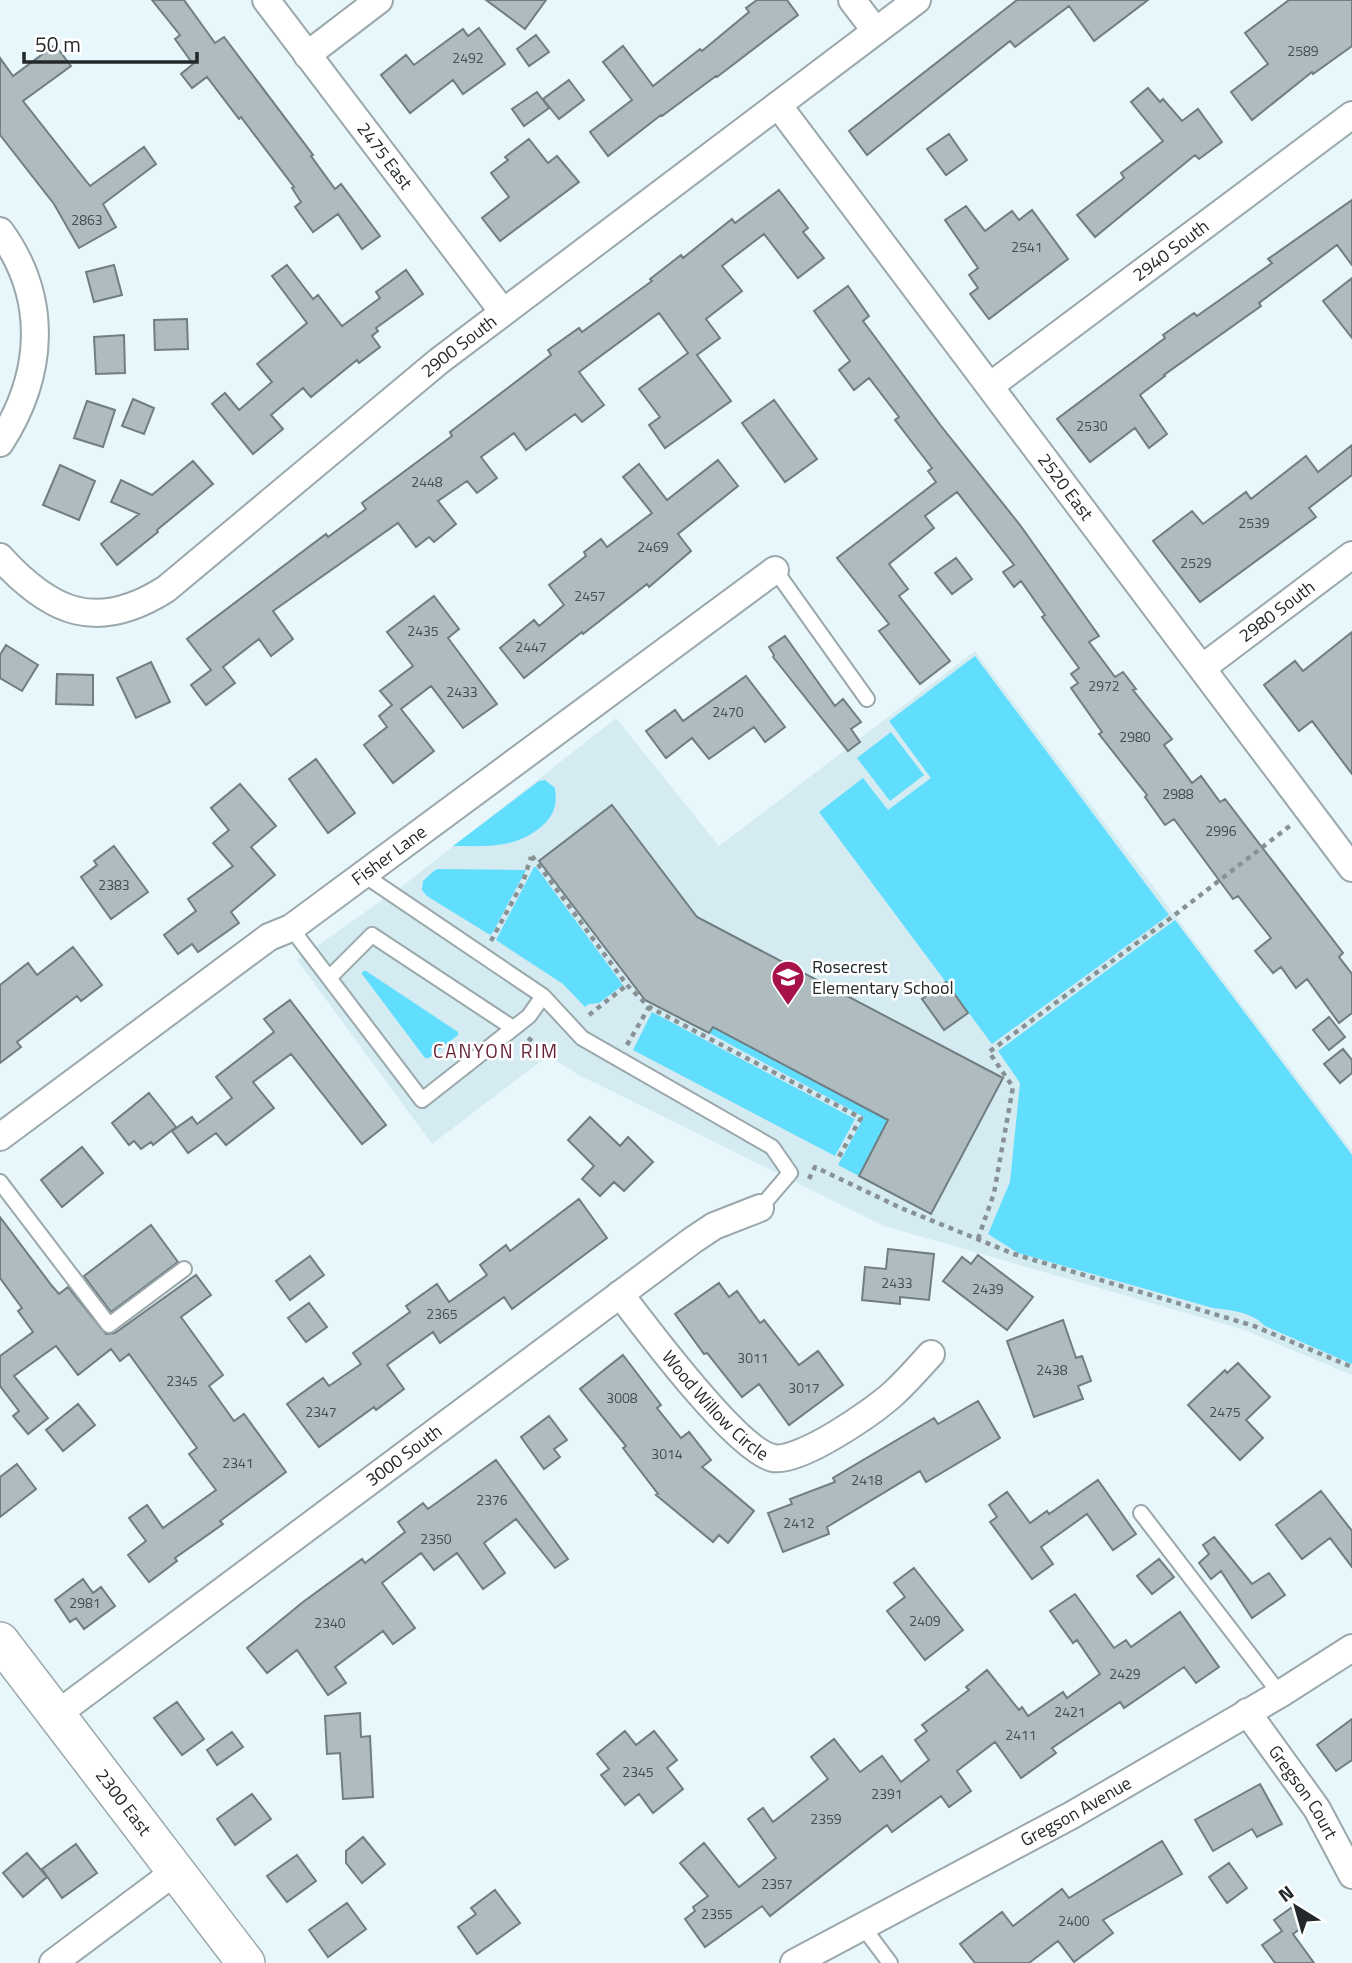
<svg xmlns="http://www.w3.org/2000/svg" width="1352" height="1963" font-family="'Titillium Web',sans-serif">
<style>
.built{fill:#d4ebf2}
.green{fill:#61ddfd}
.building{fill:#aebcc0;stroke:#707d81;stroke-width:2}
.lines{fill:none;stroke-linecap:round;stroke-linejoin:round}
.lane-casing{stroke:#9aa8ac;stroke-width:18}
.street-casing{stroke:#9aa8ac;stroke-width:30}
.secondary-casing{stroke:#9aa8ac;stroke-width:40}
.path{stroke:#889295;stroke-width:4.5;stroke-dasharray:5 5;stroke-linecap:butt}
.lane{stroke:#fff;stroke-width:14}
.street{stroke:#fff;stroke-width:26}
.secondary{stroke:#fff;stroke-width:37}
.labels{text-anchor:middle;stroke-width:5;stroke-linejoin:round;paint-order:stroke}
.number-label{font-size:14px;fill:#464d50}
.street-label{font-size:18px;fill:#23282a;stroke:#fff}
.poi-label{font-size:18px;fill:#23282a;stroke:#fff;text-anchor:start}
.neighbourhood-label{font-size:19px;letter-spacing:2px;fill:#662133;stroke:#fff}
</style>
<rect width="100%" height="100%" fill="#e8f7fb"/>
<path class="built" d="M975,651L1352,1150V1375L1242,1329L884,1226L579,1075L548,1056L432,1144L297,960L408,882L616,718L719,846Z"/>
<path class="green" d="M975,656L1169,915L992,1044L819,812L863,778L888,810L931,778L889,721Z
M891,732L924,775L890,801L857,758Z
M545,780L555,788C558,808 552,819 537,830C511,849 484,846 453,846L539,781Z
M534,867H536L623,985L599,1003L589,1004L585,1007L563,984L496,940Z
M435,870L439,869L526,870L493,932L490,935L427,896L422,890L423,881Z
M1175,920L1352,1155V1364L1265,1326C1252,1312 1231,1310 1213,1308L1018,1253L988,1234L1010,1182L1020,1083L998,1051Z
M363,971H366L458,1032V1035L429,1058H425L362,974Z
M652,1012L855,1119L835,1156L633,1050Z
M713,1027L888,1120L859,1176L838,1165L864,1117L709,1033Z"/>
<path class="building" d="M152,0H184L215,43L224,37L313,155L311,156L335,189L341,184L380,236L362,249L338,214L313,232L295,207L301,202L292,188L294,187L241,117L239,119L207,77L192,88L181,74L193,64L175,39L180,35Z
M486,0H546L525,29Z
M757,0H787L798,15L717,77L716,76L662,116L661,115L608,156L590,132L632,100L603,62L623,46L653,86L700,49L702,51L749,12L746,8Z
M1017,0H1148L1094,41L1069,6L1015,47L1010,41L867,155L849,131Z
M1289,0H1352V46L1313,74L1312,72L1252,120L1231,92L1268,64L1245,33Z
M479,28L505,64L463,94L453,80L410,113L381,75L406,55L414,65L463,29L468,36Z
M536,35L549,52L529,66L517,49Z
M55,45L71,66L23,101L90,186L144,147L156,164L103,204L116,227L79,248L54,204L0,135V58L13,76Z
M569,80L584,100L559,119L543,99Z
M1148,88L1160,102L1163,99L1182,121L1198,109L1222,142L1199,159L1195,155L1095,237L1077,215L1124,178L1121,173L1163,141L1131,102Z
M537,92L549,108L524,126L512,109Z
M949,134L967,160L946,175L927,149Z
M529,139L548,163L557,156L579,182L500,241L482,218L509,197L491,173L508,160L505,157Z
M779,190L808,228L803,232L824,258L798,278L764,234L722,266L742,291L706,319L720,338L697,355L731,401L665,448L649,425L660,417L639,389L688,353L659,313L579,372L604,405L582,422L575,414L526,450L514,433L481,457L497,478L477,493L467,481L438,501L456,524L434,542L429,537L416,547L398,523L273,611L293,639L271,656L259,639L223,667L235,683L206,705L191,685L211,670L187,639L294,558L326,534L328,537L366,509L362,503L452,436L450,432L551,355L548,350L579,328L582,332L652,281L650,279L681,255L683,258L732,219L735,223Z
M1352,200V265L1337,245L1259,303L1261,306L1164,375L1165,376L1140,395L1167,434L1149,448L1135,428L1090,462L1057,419L1165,338L1163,335L1194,313L1197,316L1272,263L1268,259Z
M966,206L985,231L1012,211L1019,220L1032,210L1068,259L989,319L970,294L978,288L969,275L978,268L945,220Z
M114,265L122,295L94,302L86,272Z
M287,265L313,299L318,295L342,326L380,298L376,292L406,270L423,294L376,328L378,331L372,336L380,347L359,363L357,360L311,397L303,388L271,415L283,429L253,454L212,404L225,393L239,410L272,382L257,364L307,323L272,276Z
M1352,278V338L1323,301Z
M848,286L869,316L863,321L941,426L1020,525L1099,636L1089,642L1115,677L1123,672L1136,689L1133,690L1172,739L1164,745L1192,783L1201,776L1220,802L1225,799L1343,953L1339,957L1352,974V1013L1339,1023L1307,979L1296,988L1281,967L1273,973L1255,951L1271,938L1238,896L1233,899L1174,819L1165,825L1145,797L1147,795L1099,734L1102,732L1071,688L1078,683L1071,674L1079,668L1042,617L1045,615L1021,581L1014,587L1003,572L1014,565L957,492L925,516L934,528L889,564L908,589L899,596L950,661L920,684L879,631L889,624L837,558L936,482L928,471L932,468L895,420L899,417L869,378L854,390L839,370L850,361L814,311Z
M187,319L188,349L155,350L154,320Z
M124,335L125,373L96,374L94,337Z
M133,399L154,408L144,434L122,426Z
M774,400L817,459L785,482L742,423Z
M87,401L115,410L103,447L74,438Z
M1352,445V475L1309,508L1316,517L1200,602L1153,541L1192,511L1203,524L1246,492L1251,499L1306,456L1318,472Z
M718,460L738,486L678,534L691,551L649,587L647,584L583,634L582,632L524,678L500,648L534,620L539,626L564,605L549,585L586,556L584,552L601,539L607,547L652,513L623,477L639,464L667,500Z
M193,461L213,484L157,530L158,532L117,565L101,544L139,514L111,502L121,480L152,495Z
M60,465L95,481L79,520L43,505Z
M956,558L972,579L952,594L935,573Z
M434,596L459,629L448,638L497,704L463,728L431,686L401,709L434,751L393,783L364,745L387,727L379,716L392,705L380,691L413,666L387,632Z
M1352,632V774L1312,721L1299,731L1264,685L1295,661L1303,671Z
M785,636L835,706L843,699L861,722L851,729L860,742L848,751L773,657L774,655L769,647Z
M6,645L38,665L22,691L0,678V655Z
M151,662L170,702L136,718L117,678Z
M57,674L93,675V705L56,704Z
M746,676L785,727L765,742L754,727L709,759L692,738L666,758L646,731L675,710L683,721Z
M316,759L355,813L328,833L289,779Z
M240,784L276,826L251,847L275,875L231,912L239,923L198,952L192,944L178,954L164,935L196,911L188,899L233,866L213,843L229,830L211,808Z
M612,805L697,917L1003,1078L931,1214L859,1176L888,1120L713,1027L709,1033L645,1000L539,861Z
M114,846L148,892L111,919L81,877L97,865L94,861Z
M73,947L102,985L81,1001L77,996L17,1042L21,1047L0,1063V985L28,963L37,975Z
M946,982L968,1013L944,1030L922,999Z
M290,1000L386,1125L362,1144L291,1054L253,1082L274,1108L226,1145L216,1133L188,1153L172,1131L192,1117L197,1124L232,1098L216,1077L274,1032L264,1019Z
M1329,1017L1345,1037L1329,1050L1313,1030Z
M1343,1049L1352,1060V1073L1340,1083L1324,1064Z
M149,1093L176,1127L153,1145L151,1142L141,1149L134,1141L129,1145L112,1123Z
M590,1117L620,1146L628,1137L653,1162L624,1191L614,1182L600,1196L582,1179L594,1166L568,1140Z
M82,1147L103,1173L62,1207L41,1180Z
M579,1199L607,1238L512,1309L504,1297L440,1343L433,1332L387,1365L404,1389L376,1410L374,1407L319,1447L287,1404L323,1378L329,1386L361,1364L353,1353L410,1312L406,1306L437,1284L449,1302L487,1275L480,1265L506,1245L510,1251Z
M0,1217L52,1286L59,1294L68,1287L106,1334L115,1333L196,1275L211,1295L181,1317L223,1375L209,1386L234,1421L244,1414L286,1472L220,1521L223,1524L175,1558L177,1561L149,1582L128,1555L146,1541L129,1518L147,1505L163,1528L216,1490L189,1454L197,1448L129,1354L120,1361L111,1349L78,1375L56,1346L14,1376L48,1418L28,1434L13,1416L19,1411L0,1386V1356L33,1332L18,1311L22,1308L0,1278Z
M151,1225L178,1262L111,1312L84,1276Z
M888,1249L934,1254L929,1300L900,1297V1304L862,1300L865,1267L886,1269Z
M978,1255L1033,1297L1007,1330L943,1281L962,1257L971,1264Z
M310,1256L324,1275L290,1300L276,1281Z
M719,1283L729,1297L737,1291L760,1323L764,1320L799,1365L818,1351L843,1385L789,1425L759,1384L742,1397L707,1353L704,1354L675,1314Z
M309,1303L327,1327L306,1342L288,1318Z
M1063,1320L1076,1358L1082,1356L1091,1381L1078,1386L1083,1399L1034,1417L1007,1341Z
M623,1355L661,1405L657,1408L681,1438L689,1432L711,1460L702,1467L754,1511L728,1543L719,1535L713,1542L656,1495L658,1494L623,1448L626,1446L580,1389Z
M1238,1363L1270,1397L1246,1420L1263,1438L1240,1460L1188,1405L1225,1370L1227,1373Z
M978,1401L1000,1438L926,1482L920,1471L827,1527L829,1534L783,1552L768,1513L792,1504L790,1499L835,1482L833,1478L934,1418L938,1424Z
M78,1404L95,1425L63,1451L46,1430Z
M549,1416L567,1440L554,1449L560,1457L544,1469L521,1437Z
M496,1460L568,1559L555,1568L516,1519L484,1543L505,1573L483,1589L457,1553L434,1570L421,1553L382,1583L415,1628L393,1644L383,1631L335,1667L346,1683L328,1695L297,1650L267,1673L247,1648L303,1602L362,1559L365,1563L405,1532L398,1522L423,1503L428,1509Z
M17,1464L36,1489L0,1517V1477Z
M1098,1480L1136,1534L1113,1550L1087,1514L1041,1547L1053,1564L1032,1579L990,1522L997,1517L989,1505L1007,1492L1030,1523L1047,1511L1049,1514Z
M1321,1491L1352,1531V1567L1330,1538L1302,1559L1276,1525Z
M1214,1537L1252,1584L1269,1573L1285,1595L1252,1618L1221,1571L1211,1579L1199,1563L1209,1554L1203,1545Z
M1159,1559L1174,1577L1152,1594L1137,1576Z
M914,1568L963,1630L925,1660L887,1611L905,1597L894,1583Z
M83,1579L93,1593L101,1587L115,1606L84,1629L76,1618L70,1622L55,1600Z
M1075,1594L1114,1648L1126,1640L1131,1647L1180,1612L1219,1667L1196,1683L1184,1667L1124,1708L1120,1702L1052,1748L1056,1753L1021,1778L995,1742L957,1771L971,1791L949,1807L941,1796L892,1832L887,1825L770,1916L762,1906L705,1947L685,1919L695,1911L693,1907L708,1896L680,1863L704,1843L739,1887L776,1858L748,1819L763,1808L773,1822L828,1779L811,1757L834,1739L860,1772L882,1756L901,1782L929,1760L915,1740L927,1731L922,1725L969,1690L966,1687L987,1670L1019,1710L1022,1707L1028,1716L1063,1692L1067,1698L1100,1674L1077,1640L1073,1643L1050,1611Z
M177,1702L204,1739L182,1755L154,1718Z
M360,1713L361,1737L370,1736L373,1797L343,1799L340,1753L327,1754L325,1716Z
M1352,1719V1760L1336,1771L1317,1745Z
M625,1731L636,1745L654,1731L677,1760L667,1768L683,1789L653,1813L639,1794L625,1805L601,1775L609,1769L597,1754Z
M232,1732L243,1747L217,1765L207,1750Z
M1260,1784L1282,1824L1257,1837L1252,1829L1213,1851L1195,1820Z
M252,1794L271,1819L235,1845L217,1819Z
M363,1837L385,1864L362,1883L346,1863V1851Z
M1162,1841L1182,1874L1103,1920L1113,1933L1074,1962L1058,1941L1029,1963H975L960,1944L1002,1912L1013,1926L1062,1889L1069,1898Z
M76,1844L97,1873L62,1898L42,1869Z
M27,1853L47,1877L23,1897L3,1873Z
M297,1855L316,1881L287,1902L267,1876Z
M1229,1863L1247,1888L1227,1903L1209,1877Z
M495,1890L520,1923L477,1954L458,1927L476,1914L471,1908Z
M347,1903L366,1929L328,1957L309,1930Z
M1294,1906L1307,1924L1293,1934L1314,1963H1275L1262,1945L1282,1931L1274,1920Z"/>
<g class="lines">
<defs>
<path id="lane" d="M775,570L867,699
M364,875L543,996
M291,928L422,1100L529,1016L543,996L582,1038L772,1147L790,1173L760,1208
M329,978L372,935L513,1028
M0,1182L109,1325L184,1269
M1141,1513L1280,1694
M863,1927L890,1963"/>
<g id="street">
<path id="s1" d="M266,0L503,312"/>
<path d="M852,0L875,30"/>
<path d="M307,55L379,0"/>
<path id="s2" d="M778,105L1352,868"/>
<path d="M0,231C49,298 44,375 0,443"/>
<path id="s3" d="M990,386L1352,115"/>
<path id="s4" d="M0,557C51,613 97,633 166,589L439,361L917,0"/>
<path id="s5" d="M1202,668L1352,555"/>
<path id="s6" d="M0,1137L269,937L291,928L775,570"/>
<path id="s7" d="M620,1294C645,1327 737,1450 773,1458C800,1463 873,1412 894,1393C907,1381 919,1367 931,1354"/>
<path id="s8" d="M1247,1712L1317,1809L1352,1875"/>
<path id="s9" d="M56,1715L693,1240L714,1226L760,1208"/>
<path d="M53,1963L176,1871"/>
<path id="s10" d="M794,1963L1072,1815L1280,1694L1352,1648"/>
</g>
<g id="secondary">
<path id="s11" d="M0,1641L246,1963"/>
</g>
</defs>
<use href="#lane" class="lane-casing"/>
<use href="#street" class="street-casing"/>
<use href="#secondary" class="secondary-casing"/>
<path class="path" d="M532,856L627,985L649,1007L861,1118L837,1160
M491,941L523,882L531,857
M589,1015L627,985
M528,1038L544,1050
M627,1045L649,1007
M809,1179L815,1167L901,1208L1014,1254L1254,1326L1352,1367
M978,1239L994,1193L1013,1087L989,1052L1172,917L1291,825"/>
<use href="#lane" class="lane"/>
<use href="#street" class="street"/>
<use href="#secondary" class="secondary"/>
</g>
<defs>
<symbol id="school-pin" viewBox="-11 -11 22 30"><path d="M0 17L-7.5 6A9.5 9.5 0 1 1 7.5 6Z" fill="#a71249" stroke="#fff"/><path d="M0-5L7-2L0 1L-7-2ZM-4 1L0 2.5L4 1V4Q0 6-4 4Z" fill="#fff"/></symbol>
</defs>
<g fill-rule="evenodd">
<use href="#school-pin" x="769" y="958" width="38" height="52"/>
</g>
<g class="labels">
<g class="number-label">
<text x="1303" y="56">2589</text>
<text x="468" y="63">2492</text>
<text x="87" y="225">2863</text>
<text x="1027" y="252">2541</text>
<text x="1092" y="431">2530</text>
<text x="427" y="487">2448</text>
<text x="1254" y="528">2539</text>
<text x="653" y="552">2469</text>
<text x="1196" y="568">2529</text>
<text x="590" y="601">2457</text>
<text x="423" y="636">2435</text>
<text x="531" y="652">2447</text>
<text x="1104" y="691">2972</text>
<text x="462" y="697">2433</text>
<text x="728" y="717">2470</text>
<text x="1135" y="742">2980</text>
<text x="1178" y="799">2988</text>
<text x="1221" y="836">2996</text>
<text x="114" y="890">2383</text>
<text x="897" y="1288">2433</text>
<text x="988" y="1294">2439</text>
<text x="442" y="1319">2365</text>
<text x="753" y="1363">3011</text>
<text x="1052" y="1375">2438</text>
<text x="182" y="1386">2345</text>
<text x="804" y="1393">3017</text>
<text x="622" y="1403">3008</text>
<text x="321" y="1417">2347</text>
<text x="1225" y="1417">2475</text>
<text x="667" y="1459">3014</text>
<text x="238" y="1468">2341</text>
<text x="867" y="1485">2418</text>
<text x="492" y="1505">2376</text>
<text x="799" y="1528">2412</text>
<text x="436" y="1544">2350</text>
<text x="85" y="1608">2981</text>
<text x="925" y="1626">2409</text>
<text x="330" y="1628">2340</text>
<text x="1125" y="1679">2429</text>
<text x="1070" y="1717">2421</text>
<text x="1021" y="1740">2411</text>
<text x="638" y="1777">2345</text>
<text x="887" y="1799">2391</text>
<text x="826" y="1824">2359</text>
<text x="777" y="1889">2357</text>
<text x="717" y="1919">2355</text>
<text x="1074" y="1926">2400</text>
</g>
<g class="street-label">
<text dy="6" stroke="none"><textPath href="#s1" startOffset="196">2475 East</textPath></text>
<text dy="6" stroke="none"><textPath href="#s3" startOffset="226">2940 South</textPath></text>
<text dy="6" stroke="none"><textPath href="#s4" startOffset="570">2900 South</textPath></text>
<text dy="6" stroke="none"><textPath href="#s2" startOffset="478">2520 East</textPath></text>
<text dy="6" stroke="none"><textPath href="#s5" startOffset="94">2980 South</textPath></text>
<text dy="6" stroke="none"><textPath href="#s6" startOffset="481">Fisher Lane</textPath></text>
<text dy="6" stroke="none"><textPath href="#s7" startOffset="147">Wood Willow Circle</textPath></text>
<text dy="6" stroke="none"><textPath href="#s9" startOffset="434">3000 South</textPath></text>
<text dy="6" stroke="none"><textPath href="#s8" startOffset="98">Gregson Court</textPath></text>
<text dy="6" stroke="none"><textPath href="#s11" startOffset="203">2300 East</textPath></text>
<text dy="6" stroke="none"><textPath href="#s10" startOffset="320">Gregson Avenue</textPath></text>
</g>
<g class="poi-label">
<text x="812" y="973">Rosecrest<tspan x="812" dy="21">Elementary School</tspan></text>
</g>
<g class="neighbourhood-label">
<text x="496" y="1058">CANYON RIM</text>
</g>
</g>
<g transform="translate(1296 1907) rotate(323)" stroke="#ffffff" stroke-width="5" paint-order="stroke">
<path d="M0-5L12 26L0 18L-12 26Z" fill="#23282a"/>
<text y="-10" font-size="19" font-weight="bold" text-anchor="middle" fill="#23282a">N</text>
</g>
<path d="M24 52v10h173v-10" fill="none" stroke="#23282a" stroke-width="3.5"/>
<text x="35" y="52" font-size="21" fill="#23282a" stroke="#ffffff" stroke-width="5" paint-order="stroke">50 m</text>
</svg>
